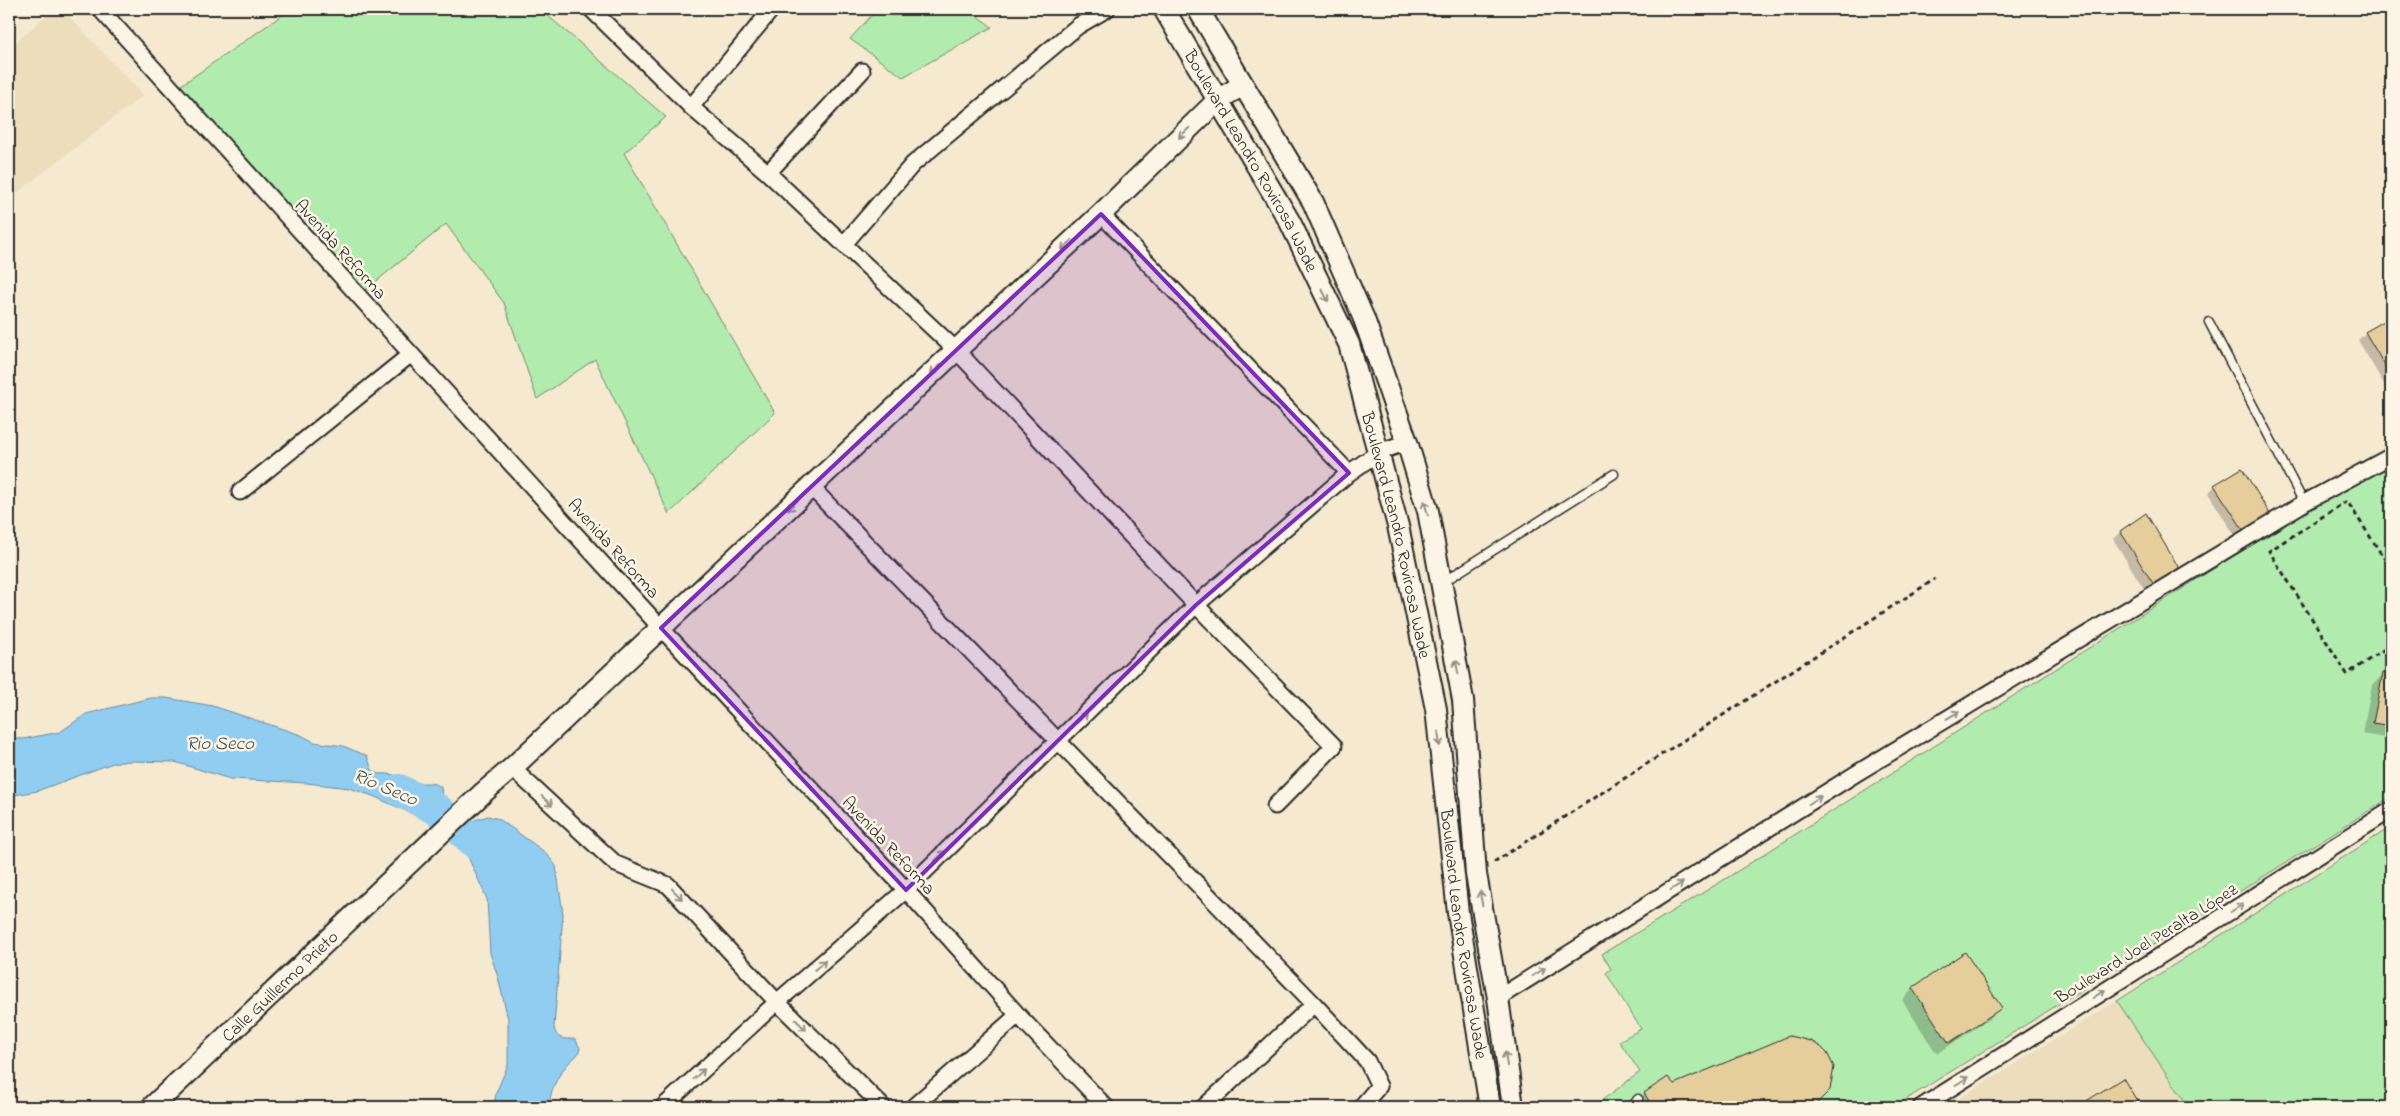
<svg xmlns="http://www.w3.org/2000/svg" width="2400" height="1116" font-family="'Indie Flower',sans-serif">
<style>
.built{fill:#ecddbd}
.green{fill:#b2ebae;stroke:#6e8b6c}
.water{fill:#91cdf1;stroke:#688ca2}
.shadow{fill:#0003}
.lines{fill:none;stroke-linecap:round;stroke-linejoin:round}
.river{stroke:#91cdf1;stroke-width:32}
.building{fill:#e6ce9c;stroke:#2b2b2b}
.lane-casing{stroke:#2b2b2b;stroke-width:11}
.street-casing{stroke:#2b2b2b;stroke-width:19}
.secondary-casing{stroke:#2b2b2b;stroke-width:24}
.path{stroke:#2b2b2b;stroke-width:3;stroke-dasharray:5 4;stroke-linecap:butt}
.lane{stroke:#fcf5e5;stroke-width:8}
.street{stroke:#fcf5e5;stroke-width:15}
.secondary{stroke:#fcf5e5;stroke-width:20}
.oneway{stroke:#949088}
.marked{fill:#7b2cbf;fill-opacity:0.2;stroke:#7b2cbf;stroke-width:4;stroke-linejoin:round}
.labels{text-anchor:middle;stroke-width:5;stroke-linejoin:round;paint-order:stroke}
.street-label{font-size:18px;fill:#2b2b2b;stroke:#fcf5e5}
.water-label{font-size:19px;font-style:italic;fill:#44545c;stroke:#fcf5e5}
</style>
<rect width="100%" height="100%" fill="#f5e9cf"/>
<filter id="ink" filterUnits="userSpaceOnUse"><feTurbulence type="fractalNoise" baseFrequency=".02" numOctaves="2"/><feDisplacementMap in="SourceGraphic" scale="10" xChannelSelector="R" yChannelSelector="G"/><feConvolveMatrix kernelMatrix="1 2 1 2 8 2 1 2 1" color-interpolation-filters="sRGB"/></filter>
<g filter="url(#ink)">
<path class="built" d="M54,9H62L143,95L9,199V48Z
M2117,1001L2189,1107H1945Z"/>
<path class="green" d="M291,9H540L666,117L624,153L775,413L669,514L595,359L537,399L504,303L446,224L362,293L177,88Z
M869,9H968L992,27L903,77L850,39L872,15Z
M2391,456V797L1894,1107H1593L1640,1072L1619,1041L1641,1029L1606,973L1611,969L1602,954L1722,881Z
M2391,827V1107H2189L2117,1001Z"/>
<path class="water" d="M151,698H166L213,706L301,735L314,742L343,746L367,756L372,770L378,774C399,773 396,778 413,782C424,785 430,780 441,787L442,799L438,810L430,816L419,817L373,796L349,788L307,783L230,779L175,762L131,761L113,763L37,791L9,796V738L23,739L60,732L86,714Z
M488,816L499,819L546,853L556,866L563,914L554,1027C556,1040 564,1039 575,1039L580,1048C578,1058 571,1059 566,1066C556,1078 550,1092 549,1107H494L496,1093L508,1065V1019L498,977L490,953L487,899L464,848L462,832L475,820Z"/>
<path class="shadow" d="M2391,318V396L2358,340L2366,333Z
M2215,486L2269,514L2236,538L2208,493Z
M2120,532L2177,568L2146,592L2113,539Z
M2383,674L2391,676V739L2362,734L2372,686Z
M1913,989L2000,1008L1989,1019L1937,1054L1902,1000Z
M2122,1080L2137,1104L2134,1107H2079Z
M1673,1085L1824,1096L1813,1107H1632L1645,1094Z"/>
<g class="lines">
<path class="river" d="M399,790L438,810L488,854L493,864"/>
</g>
<path class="building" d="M2391,317V376L2365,332Z
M2242,468L2270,514L2244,531L2214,485Z
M2146,513L2179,568L2154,585L2120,531Z
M2383,673L2391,674V726L2373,723Z
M1965,952L2002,1008L1949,1043L1912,988Z
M1789,1036L1811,1041L1821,1047L1827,1053L1834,1067L1830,1090L1813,1107H1653L1644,1093L1668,1077L1674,1084Z
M2123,1078L2139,1104L2134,1107H2077Z"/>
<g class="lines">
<defs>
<path id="lane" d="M2209,322L2304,503
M1443,582L1614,474
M1632,1107L1638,1099"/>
<path id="street" d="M100,9L411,354L661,628L906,890L1018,1015L1106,1107
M591,9L691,107L768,173L956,350L1196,605L1334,746L1275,806
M691,107L772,9
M768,173L862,71
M1101,214L1349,473
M844,244L913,164L1078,26L1107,9
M811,487L1314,1004L1367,1061L1379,1086L1361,1107
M240,492L411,354
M512,768L616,864L668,885L777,1002L883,1107
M1498,998L1857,773L2304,503L2391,456
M663,1107L777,1002L906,890L1196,605L1349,473L1379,452L1407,442
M913,1107L1018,1015
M1204,1107L1314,1004
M1921,1107L2391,810"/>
<g id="secondary">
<path id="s1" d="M1164,9L1290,222L1349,344L1398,526L1436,709L1458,913L1490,1107"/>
<path d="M1198,9L1313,202L1364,319L1407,442L1428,511L1463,700L1476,874L1498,998L1513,1107"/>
<path id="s2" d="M152,1107L484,792L512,768L1101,214L1219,99L1243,85"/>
</g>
</defs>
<use href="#lane" class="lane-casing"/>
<use href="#street" class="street-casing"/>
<use href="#secondary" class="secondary-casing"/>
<path class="path" d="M2391,569L2347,501L2269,551L2347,674L2391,645
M1494,862L1935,579"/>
<use href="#lane" class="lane"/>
<use href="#street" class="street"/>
<use href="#secondary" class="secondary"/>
</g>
<defs><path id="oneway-shaft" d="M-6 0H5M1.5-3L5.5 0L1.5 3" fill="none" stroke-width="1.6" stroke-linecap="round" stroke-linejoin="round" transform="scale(1.25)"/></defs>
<g class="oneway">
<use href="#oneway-shaft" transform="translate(1184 133) rotate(136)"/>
<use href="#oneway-shaft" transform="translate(1067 245) rotate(137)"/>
<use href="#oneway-shaft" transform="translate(1325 295) rotate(64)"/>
<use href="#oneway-shaft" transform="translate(936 369) rotate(136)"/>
<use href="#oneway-shaft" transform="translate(793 505) rotate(137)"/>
<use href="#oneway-shaft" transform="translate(1426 508) rotate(-105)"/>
<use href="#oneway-shaft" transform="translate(1457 667) rotate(-101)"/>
<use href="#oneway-shaft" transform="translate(1953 715) rotate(-31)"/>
<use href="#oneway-shaft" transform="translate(1082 718) rotate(-44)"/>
<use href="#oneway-shaft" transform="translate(1439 739) rotate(84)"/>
<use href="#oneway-shaft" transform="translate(1815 800) rotate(-32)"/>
<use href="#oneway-shaft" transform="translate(547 801) rotate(43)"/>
<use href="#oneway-shaft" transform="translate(940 856) rotate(-44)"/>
<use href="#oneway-shaft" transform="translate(1677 886) rotate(-32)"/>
<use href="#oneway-shaft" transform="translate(677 894) rotate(47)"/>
<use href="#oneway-shaft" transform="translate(1481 898) rotate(-100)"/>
<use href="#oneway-shaft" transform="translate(2237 908) rotate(-32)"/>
<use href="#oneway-shaft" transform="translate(820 965) rotate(-41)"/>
<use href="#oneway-shaft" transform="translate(1539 972) rotate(-32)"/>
<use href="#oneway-shaft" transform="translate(2099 994) rotate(-32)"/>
<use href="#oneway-shaft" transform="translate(801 1025) rotate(45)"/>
<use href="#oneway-shaft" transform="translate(1506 1059) rotate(-98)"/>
<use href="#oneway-shaft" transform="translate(699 1074) rotate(-43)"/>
<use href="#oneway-shaft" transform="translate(1962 1081) rotate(-32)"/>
</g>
</g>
<path class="marked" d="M1101,214L1349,473L1196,605L906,890L661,628Z"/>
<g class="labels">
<g class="street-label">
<text dy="6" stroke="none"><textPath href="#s1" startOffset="175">Boulevard Leandro Rovirosa Wade</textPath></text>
<text transform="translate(341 249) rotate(48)" y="6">Avenida Reforma</text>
<text dy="6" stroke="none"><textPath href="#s1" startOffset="580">Boulevard Leandro Rovirosa Wade</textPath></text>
<text transform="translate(614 548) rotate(48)" y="6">Avenida Reforma</text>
<text transform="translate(889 845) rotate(47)" y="6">Avenida Reforma</text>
<text dy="6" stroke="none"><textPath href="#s1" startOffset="985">Boulevard Leandro Rovirosa Wade</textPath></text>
<text transform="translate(2146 943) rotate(-32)" y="6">Boulevard Joel Peralta López</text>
<text dy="6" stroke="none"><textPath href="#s2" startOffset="176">Calle Guillermo Prieto</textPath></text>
</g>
<g class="water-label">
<text x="220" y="749">Rio Seco</text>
<text transform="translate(386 786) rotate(23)" y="7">Río Seco</text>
</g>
</g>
<rect width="2400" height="1116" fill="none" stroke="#fcf5e5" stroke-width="30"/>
<rect x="15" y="15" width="2370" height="1086" fill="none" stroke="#2b2b2b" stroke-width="2" filter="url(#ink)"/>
</svg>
